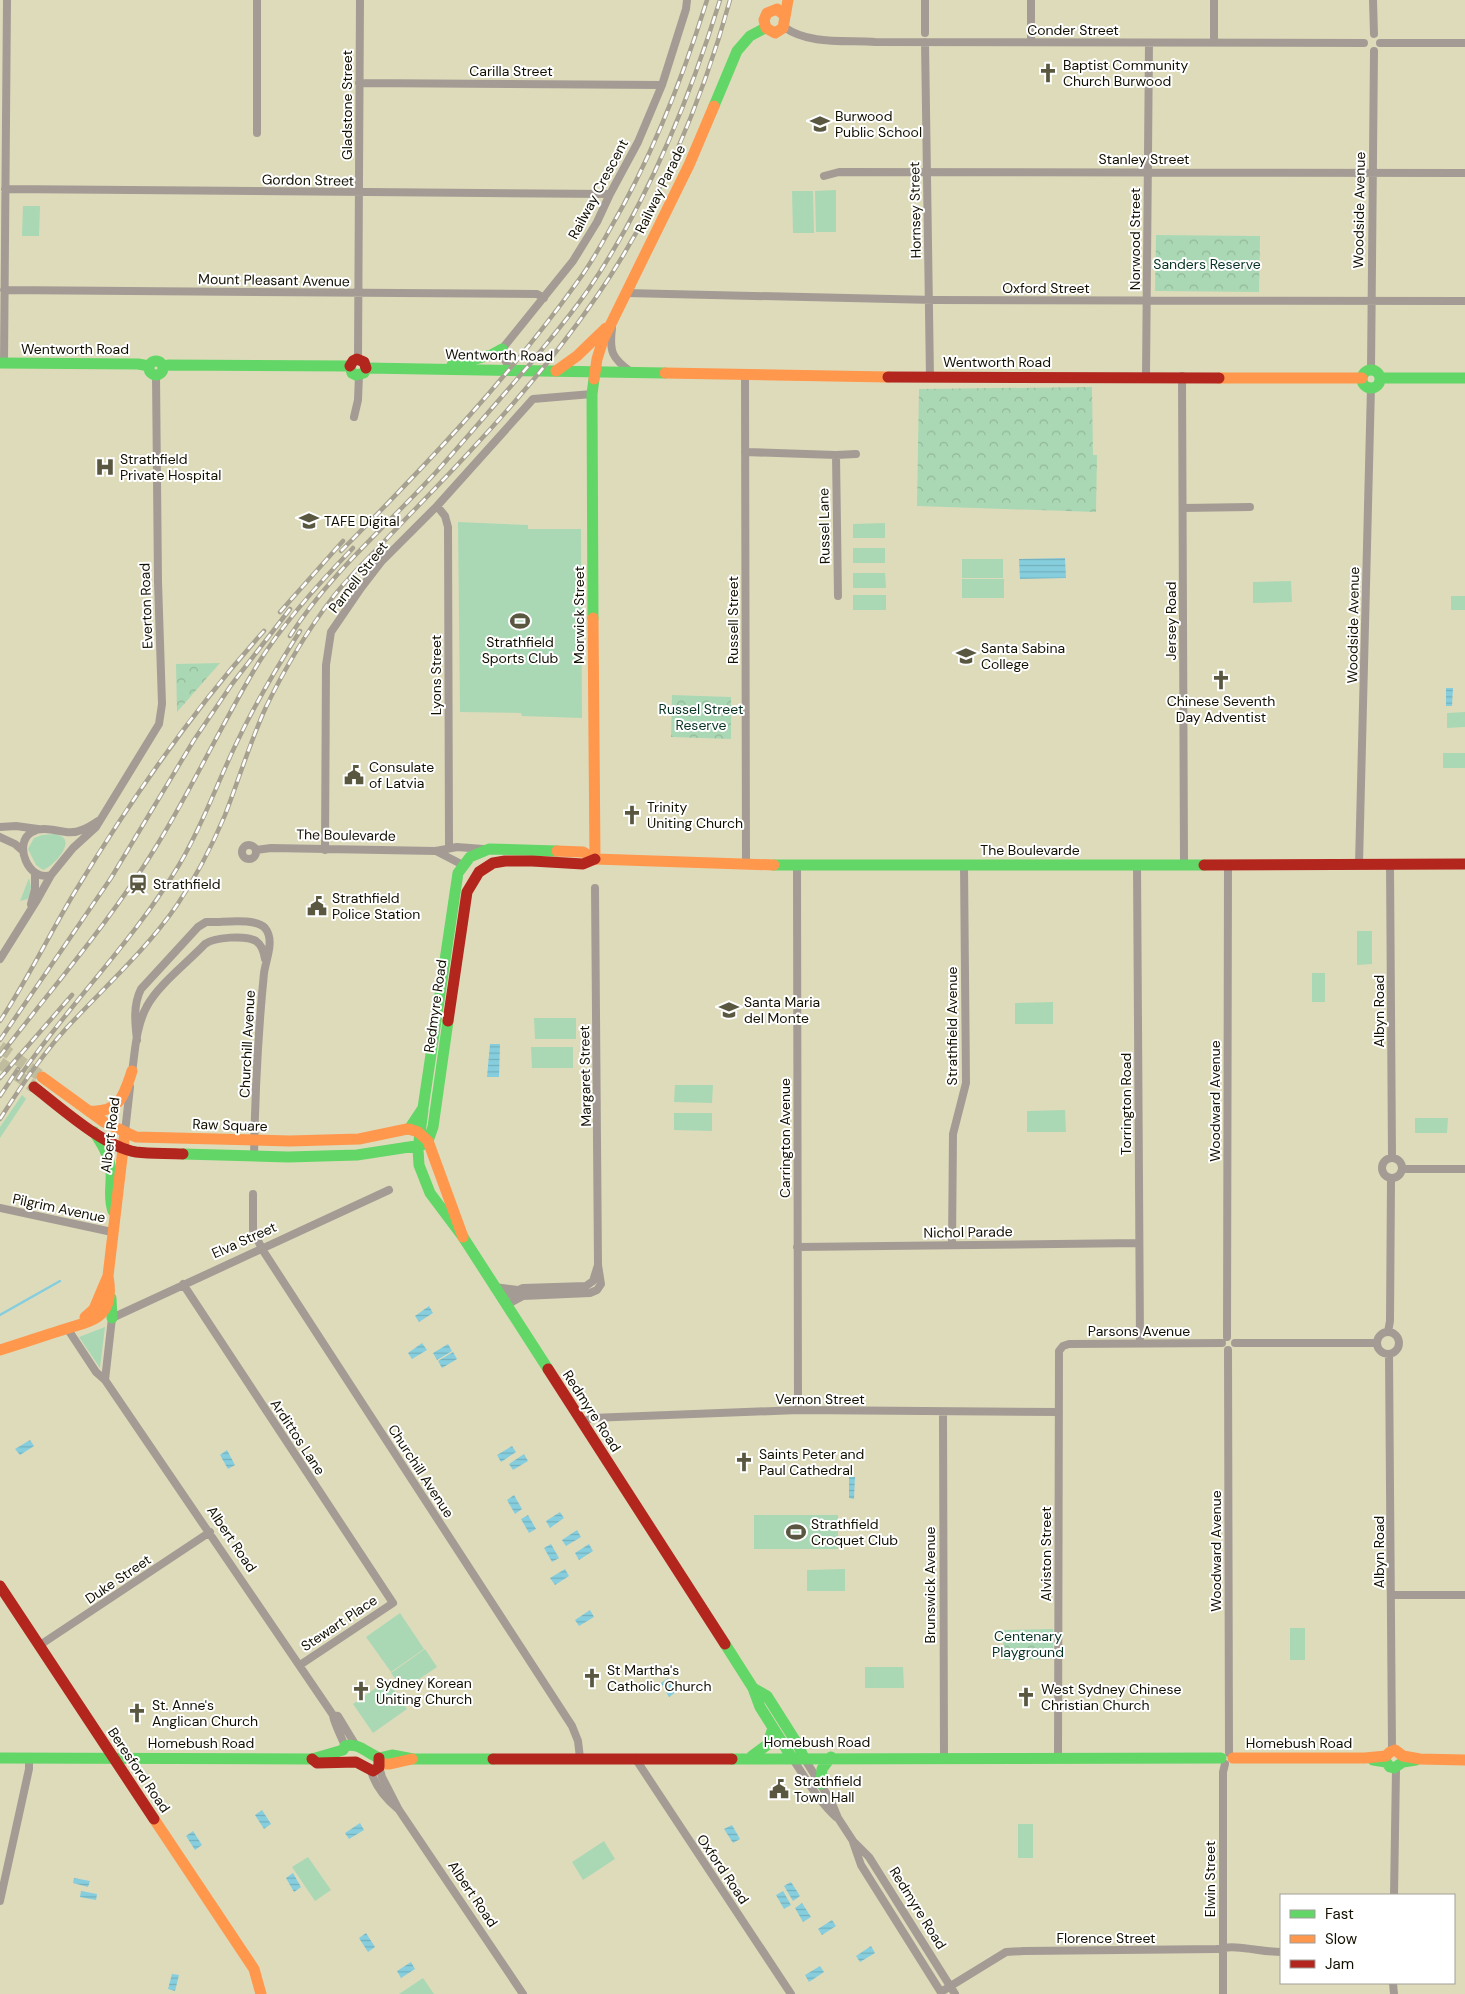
<svg xmlns="http://www.w3.org/2000/svg" width="1465" height="1994" font-family="'DM Sans',sans-serif">
<style>
.green{fill:#abd8b4}
.park{fill:url(#park-crowns)}
.water{fill:url(#water-rules)}
.lines{fill:none;stroke-linecap:round;stroke-linejoin:round}
.stream{stroke:#86cede;stroke-width:2.5}
.primary-tunnel{stroke:#c0bd9f;stroke-width:12;stroke-dasharray:12 6;stroke-linecap:butt}
.street{stroke:#a49c94;stroke-width:8}
.fast{stroke:#63d668;stroke-width:11}
.slow{stroke:#ff974d;stroke-width:11}
.jam{stroke:#b3261e;stroke-width:11}
.rail-casing{stroke:#a6a090;stroke-width:4.5}
.rail{stroke:#fff;stroke-width:2.5;stroke-dasharray:8;stroke-linecap:butt}
.labels{text-anchor:middle;stroke-width:4;stroke-linejoin:round;paint-order:stroke}
.street-label{font-size:14px;fill:#131000;stroke:#fff}
.poi-label{font-size:14px;fill:#131000;stroke:#fff;text-anchor:start}
.park-label{font-size:14px;fill:#073322;stroke:#fff}
</style>
<defs>
<pattern id="park-crowns" width="20" height="18" patternUnits="userSpaceOnUse" patternTransform="scale(1.25)"><rect width="20" height="18" fill="#abd8b4"/><path d="M2 6a3 3 0 1 1 6 0M12 15a3 3 0 1 1 6 0" fill="none" stroke="#92b899"/></pattern>
<pattern id="water-rules" width="6" height="5" patternUnits="userSpaceOnUse" patternTransform="scale(1.25)"><rect width="6" height="5" fill="#86cede"/><path d="M0 2.5h6" fill="none" stroke="#73b0bd"/></pattern>
</defs>
<rect width="100%" height="100%" fill="#dedbbb"/>
<path class="green" d="M836,190V232H816L815,191Z
M792,191H813L814,233H793Z
M23,206H40L39,236H22Z
M458,522L528,525V529H581L582,718L522,716L521,713L460,712Z
M885,523V538H853V524Z
M853,548H885V563H853Z
M962,559H1003V578H962Z
M853,573H885L886,588H853Z
M962,579H1004V598H962Z
M1291,581L1292,602L1253,603V582Z
M853,595H886V610H853Z
M1451,596H1465V610H1451Z
M1465,712V727L1447,728V713Z
M1443,753H1465V768H1443Z
M42,835C47,835 54,833 58,835C78,840 53,867 43,870L36,865L28,849L34,838Z
M29,878L31,887L28,899L20,901Z
M1357,931H1372V964L1357,965Z
M1312,973H1325V1002H1312Z
M1053,1002V1024H1015V1003Z
M534,1018H576V1039H535Z
M531,1047H573V1068H532Z
M675,1085H713L712,1103L674,1102Z
M22,1095L26,1099L0,1138V1127Z
M1065,1110L1066,1132H1027V1111Z
M674,1113H712V1131L674,1130Z
M1415,1118H1448L1447,1133H1415Z
M105,1327L100,1368L79,1337Z
M754,1515H838V1549H754Z
M845,1569V1591H807V1570Z
M400,1613L424,1649L391,1672L366,1637Z
M1290,1628H1305V1660H1290Z
M425,1649L437,1667L403,1690L391,1673Z
M865,1667H903L904,1688H865Z
M387,1680L407,1709L373,1733L353,1704Z
M1018,1824H1033V1858H1018Z
M604,1841L615,1859L583,1880L572,1862Z
M308,1857L331,1890L315,1901L292,1867Z
M423,1978L434,1994H399Z"/>
<path class="park" d="M1156,235L1260,236L1259,292L1155,291Z
M1092,387L1093,455H1097L1096,512L917,506L919,389Z
M220,663L177,712L176,664Z
M672,695L731,697V739L671,737Z
M1053,1629V1659L1004,1660L1003,1630Z"/>
<path class="water" d="M1065,558L1066,578L1020,579L1019,559Z
M1446,688H1453L1452,706H1446Z
M490,1044H500L499,1077H487Z
M429,1306L433,1313L419,1322L415,1316Z
M422,1343L427,1350L412,1359L408,1353Z
M448,1344L452,1351L437,1360L433,1353Z
M453,1352L457,1359L442,1368L438,1361Z
M30,1440L34,1446L20,1455L15,1449Z
M512,1446L516,1452L501,1462L497,1455Z
M227,1450L235,1465L228,1469L220,1455Z
M524,1454L528,1461L513,1470L509,1464Z
M849,1477H855L854,1499L849,1498Z
M514,1495L522,1509L515,1514L507,1500Z
M560,1512L564,1518L550,1528L546,1521Z
M528,1515L536,1529L529,1533L521,1519Z
M577,1530L581,1537L566,1546L562,1540Z
M551,1544L559,1558L552,1562L544,1548Z
M589,1544L593,1551L579,1560L575,1553Z
M565,1569L569,1576L555,1585L550,1578Z
M590,1610L594,1617L579,1626L575,1620Z
M668,1678L676,1692L669,1697L661,1683Z
M262,1810L271,1824L264,1829L255,1815Z
M360,1823L364,1830L349,1839L345,1833Z
M732,1825L740,1839L733,1843L724,1829Z
M193,1831L202,1845L195,1850L186,1836Z
M293,1873L301,1887L294,1892L286,1878Z
M74,1878L90,1881L88,1887L73,1883Z
M791,1882L800,1896L793,1901L784,1886Z
M81,1891L97,1894L96,1900L80,1897Z
M783,1891L791,1905L784,1909L776,1895Z
M802,1903L811,1917L803,1922L795,1908Z
M832,1920L836,1926L822,1935L818,1929Z
M366,1933L375,1947L368,1952L359,1938Z
M871,1946L875,1953L860,1962L856,1956Z
M411,1962L415,1969L401,1978L397,1971Z
M820,1966L824,1972L809,1982L805,1975Z
M172,1974L179,1975L175,1991L168,1989Z"/>
<g class="lines">
<path class="stream" d="M0,1315L60,1281"/>
<path class="primary-tunnel" d="M0,1047L42,1077
M0,1063L34,1087"/>
<path class="street" d="M925,0V33
M1373,0L1374,34
M784,27C809,45 845,40 875,42L1364,43
M925,42L930,378
M1031,42V0
M1214,42V0
M1380,43H1465
M359,83L662,85
M257,133V0
M824,176L839,172L1465,173
M5,189L610,194
M4,290L537,294L544,298
M626,293L934,300L1465,301
M612,328C609,352 612,358 631,372
M358,359L360,0
M4,363L7,0
M511,370L503,357L502,349L573,261L597,222L610,194L638,142L662,85L686,9L687,0
M1371,370L1374,51
M745,375L746,865
M1146,376L1149,43
M1182,376L1184,865
M354,417L358,400L359,375
M745,452L836,455L856,454
M836,455L838,596
M437,506L445,516L448,527L449,848
M1183,508L1250,507
M0,827L16,826L38,829
M0,837L15,844L23,851
M242 852a7 7 0 1 1 14 0a7 7 0 1 1-14 0Z
M256,850L271,848L436,851L457,847L483,849
M325,850L326,665L331,632L361,588L381,562L437,506L533,399L592,394
M436,851L463,865
M1359,864L1371,387
M1390,864L1392,1158
M1137,865L1140,1342
M797,866L798,1410
M51,875C29,883 12,843 32,832C42,826 56,831 66,832C78,834 89,827 98,821
M31,904L35,889V874
M0,959L37,900L51,875L73,848L96,827L159,724L162,704L158,582L156,375
M137,1040C135,1023 133,1005 141,989L198,927L206,922H213C226,922 256,918 265,928C275,940 266,959 264,973C258,1033 255,1095 254,1156
M132,1073C135,1051 136,1026 147,1006C158,985 188,962 205,944C214,937 246,935 256,941C262,945 264,952 265,959
M125,1132L130,1087
M1382 1168a10 10 0 1 1 20 0a10 10 0 1 1-20 0Z
M1402,1169H1465
M253,1194V1230L262,1249L572,1726L578,1741L580,1758
M0,1208L112,1232
M952,1245L953,1134L966,1083L964,865
M797,1247L1139,1243
M183,1284L393,1603L300,1665
M494,1287L518,1290
M501,1298L523,1288L586,1286L593,1281L598,1265
M506,1305L523,1296L590,1293L597,1290L601,1284L598,1265L595,888
M67,1328L96,1372L105,1380L333,1715C333,1721 342,1738 345,1746
M1388,1332L1390,1321L1391,1179
M1377 1343a11 11 0 1 1 22 0a11 11 0 1 1-22 0Z
M1227,1337L1228,865
M1235,1343H1377
M1228,1350L1229,1753
M1389,1354L1392,1750
M105,1380L112,1318L389,1190
M943,1412L944,1758
M582,1423L591,1418L798,1410L1059,1412
M1392,1595H1465
M40,1645L210,1532
M333,1715L338,1716L355,1744
M635,1758L791,1994
M792,1758C806,1778 818,1801 836,1817
M804,1758L831,1801L838,1818L853,1841L869,1857L955,1994
M1058,1758L1059,1351L1063,1346L1069,1344L1222,1343
M379,1767L382,1777L399,1810L523,1994
M371,1771C375,1785 386,1799 398,1809
M853,1842L861,1865L942,1994
M1394,1895L1396,1769
M0,1901L29,1769V1758
M1393,1983L1394,1994
M941,1992L1006,1952L1024,1951L1217,1949C1237,1944 1260,1952 1281,1952
M1223,1994V1772L1225,1764"/>
<path class="fast" d="M714,106L737,51L750,36L765,28
M149 368a7 7 0 1 1 14 0a7 7 0 1 1-14 0Z
M0,363L138,364L149,366
M452,365L491,355L502,349
M350,366L352,373L356,375L364,373L366,368
M163,367L168,365L350,366
M366,368L665,373
M1362 379a9 9 0 1 1 18 0a9 9 0 1 1-18 0Z
M1380,378H1465
M593,618L592,394L594,379
M774,865H1204
M423,1110L418,1149L419,1165L430,1193L463,1237L548,1369
M407,1129H409L423,1108L458,873L470,857L489,849L557,851
M94,1132C102,1144 110,1157 111,1172C112,1185 108,1198 113,1211
M183,1154L288,1157L357,1155L422,1145L428,1141L433,1127L448,1021
M111,1298L112,1318
M725,1644L753,1688L760,1707L792,1758
M753,1688L767,1696L798,1745L804,1758
M752,1756L767,1745L773,1728
M0,1758L312,1759L343,1750L345,1746C358,1742 367,1753 379,1758L392,1755L413,1759H493
M732,1759L1221,1758
M1373,1760L1386,1762L1390,1767L1394,1768L1403,1762L1416,1760
M821,1784L822,1769L831,1757"/>
<path class="slow" d="M784,15L777,9L767,13L764,20L766,28L775,33L783,28L788,0
M556,371L577,356L606,328
M665,373L888,377
M1219,378H1362
M594,379L597,359L603,340L689,165L714,106
M593,618L595,859
M557,851L583,852L595,859L774,865
M42,1077L104,1122L136,1137L290,1141L359,1139L407,1129
M90,1111C120,1113 124,1095 132,1071
M409,1129L418,1132L428,1141L463,1237
M85,1317L94,1309L108,1276
M0,1350C20,1344 40,1337 59,1331C92,1320 116,1320 108,1276L125,1132
M1233,1758H1365L1386,1756L1390,1752L1395,1750L1403,1756L1420,1759L1465,1760
M380,1764H390L412,1759
M154,1819L254,1969L261,1994"/>
<path class="jam" d="M350,366L353,361L357,359L364,362L366,368
M888,377L1219,378
M1204,865L1465,864
M448,1021L467,892L479,872L493,863L505,861H532L583,864L595,859
M34,1087C60,1107 104,1147 136,1152C151,1154 167,1153 183,1154
M548,1369L725,1644
M0,1586L154,1819
M312,1759L317,1763L356,1762L373,1771L379,1767V1758
M493,1759H732"/>
<defs>
<path id="rail" d="M341,551C425,466 508,379 578,281C590,265 600,247 610,229C652,157 682,80 707,0
M280,612L343,541
M290,636C330,573 388,525 438,470C469,435 500,399 530,364C550,339 572,314 590,287C649,200 689,100 720,0
M0,1021C28,979 50,933 76,890C132,798 192,711 264,631
M0,1040L111,878L194,740L232,684L290,609
M0,1056C52,988 109,923 154,850C192,789 222,723 259,662C285,621 319,583 353,548
M0,1078L72,995
M18,1079C68,1005 133,942 179,865C202,827 217,783 237,742C255,704 277,667 300,631
M0,1096L18,1069
M0,1119C23,1083 48,1046 78,1016C112,980 149,946 177,905C196,877 212,846 225,815C239,779 250,742 266,707C285,668 307,631 333,597C347,579 363,563 379,547C410,514 442,482 473,448C517,401 560,350 597,296C657,209 702,102 730,0"/>
</defs>
<use href="#rail" class="rail-casing"/>
<use href="#rail" class="rail"/>
</g>
<defs>
<symbol id="church-bare" viewBox="-9 -9 18 18"><path d="M-1.2-6h2.4v3.5h3.3v2.4h-3.3V6h-2.4V-.1h-3.3v-2.4h3.3Z" fill="#5a5741" stroke="#fff" stroke-width="2.5" paint-order="stroke"/></symbol>
<symbol id="school-bare" viewBox="-9 -9 18 18"><path d="M0-5L7-2L0 1L-7-2ZM-4 1L0 2.5L4 1V4Q0 6-4 4Z" fill="#5a5741" stroke="#fff" stroke-width="2.5" paint-order="stroke"/></symbol>
<symbol id="hospital-bare" viewBox="-9 -9 18 18"><path d="M-5-5h3v3.5h4V-5h3V5h-3V1.5h-4V5h-3Z" fill="#5a5741" stroke="#fff" stroke-width="2.5" paint-order="stroke"/></symbol>
<symbol id="university-bare" viewBox="-9 -9 18 18"><path d="M0-5L7-2L0 1L-7-2ZM-4 1L0 2.5L4 1V4Q0 6-4 4Z" fill="#5a5741" stroke="#fff" stroke-width="2.5" paint-order="stroke"/></symbol>
<symbol id="stadium-bare" viewBox="-9 -9 18 18"><path d="M0-5a6.5 5 0 1 0 0 10a6.5 5 0 1 0 0-10ZM-3.5-1.8h7v3.6h-7Z" fill="#5a5741" stroke="#fff" stroke-width="2.5" paint-order="stroke"/></symbol>
<symbol id="civic-bare" viewBox="-9 -9 18 18"><path d="M-.6-6.5H3V-4.5H.6V-3L4-1V1h2V6H-6V1h2V-1L-.6-3ZM-1.2 2.5V6h2.4V2.5Z" fill="#5a5741" stroke="#fff" stroke-width="2.5" paint-order="stroke"/></symbol>
<symbol id="station-bare" viewBox="-9 -9 18 18"><path d="M-3-6H3Q5-6 5-4V2Q5 4 3 4L4.5 6H3L1.5 4h-3L-3 6H-4.5L-3 4Q-5 4-5 2V-4Q-5-6-3-6ZM-3.5-4v3h7v-3ZM-3.5 1v1.5H-2V1ZM2 1v1.5H3.5V1Z" fill="#5a5741" stroke="#fff" stroke-width="2.5" paint-order="stroke"/></symbol>
</defs>
<g fill-rule="evenodd">
<use href="#church-bare" x="1034" y="59" width="28" height="28"/>
<use href="#school-bare" x="806" y="110" width="28" height="28"/>
<use href="#hospital-bare" x="91" y="453" width="28" height="28"/>
<use href="#university-bare" x="295" y="507" width="28" height="28"/>
<use href="#stadium-bare" x="506" y="607" width="28" height="28"/>
<use href="#school-bare" x="952" y="642" width="28" height="28"/>
<use href="#church-bare" x="1207" y="666" width="28" height="28"/>
<use href="#civic-bare" x="340" y="761" width="28" height="28"/>
<use href="#church-bare" x="618" y="801" width="28" height="28"/>
<use href="#station-bare" x="124" y="870" width="28" height="28"/>
<use href="#civic-bare" x="303" y="892" width="28" height="28"/>
<use href="#school-bare" x="715" y="996" width="28" height="28"/>
<use href="#church-bare" x="730" y="1448" width="28" height="28"/>
<use href="#stadium-bare" x="782" y="1518" width="28" height="28"/>
<use href="#church-bare" x="578" y="1664" width="28" height="28"/>
<use href="#church-bare" x="347" y="1677" width="28" height="28"/>
<use href="#church-bare" x="1012" y="1683" width="28" height="28"/>
<use href="#church-bare" x="123" y="1699" width="28" height="28"/>
<use href="#civic-bare" x="765" y="1775" width="28" height="28"/>
</g>
<g class="labels">
<g class="street-label">
<text x="1073" y="35">Conder Street</text>
<text x="511" y="76">Carilla Street</text>
<text transform="translate(347 105) rotate(-90)" y="5">Gladstone Street</text>
<text x="1144" y="164">Stanley Street</text>
<text transform="translate(308 180) rotate(1)" y="5">Gordon Street</text>
<text transform="translate(598 189) rotate(-62)" y="5">Railway Crescent</text>
<text transform="translate(660 189) rotate(-64)" y="5">Railway Parade</text>
<text transform="translate(915 210) rotate(-91)" y="5">Hornsey Street</text>
<text transform="translate(1359 210) rotate(-89)" y="5">Woodside Avenue</text>
<text transform="translate(1135 239) rotate(-90)" y="5">Norwood Street</text>
<text transform="translate(274 280) rotate(1)" y="5">Mount Pleasant Avenue</text>
<text x="1046" y="293">Oxford Street</text>
<text x="75" y="354">Wentworth Road</text>
<text transform="translate(499 355) rotate(1)" y="5">Wentworth Road</text>
<text x="997" y="367">Wentworth Road</text>
<text transform="translate(824 526) rotate(-91)" y="5">Russel Lane</text>
<text transform="translate(358 577) rotate(-52)" y="5">Parnell Street</text>
<text transform="translate(146 606) rotate(-92)" y="5">Everton Road</text>
<text transform="translate(579 615) rotate(-90)" y="5">Morwick Street</text>
<text transform="translate(733 620) rotate(-90)" y="5">Russell Street</text>
<text transform="translate(1171 621) rotate(-90)" y="5">Jersey Road</text>
<text transform="translate(1353 625) rotate(-89)" y="5">Woodside Avenue</text>
<text transform="translate(436 675) rotate(-90)" y="5">Lyons Street</text>
<text transform="translate(346 835) rotate(1)" y="5">The Boulevarde</text>
<text x="1030" y="855">The Boulevarde</text>
<text transform="translate(435 1006) rotate(-82)" y="5">Redmyre Road</text>
<text transform="translate(1379 1011) rotate(-90)" y="5">Albyn Road</text>
<text transform="translate(952 1026) rotate(-90)" y="5">Strathfield Avenue</text>
<text transform="translate(247 1044) rotate(-87)" y="5">Churchill Avenue</text>
<text transform="translate(585 1076) rotate(-91)" y="5">Margaret Street</text>
<text transform="translate(1215 1101) rotate(-90)" y="5">Woodward Avenue</text>
<text transform="translate(1126 1104) rotate(-90)" y="5">Torrington Road</text>
<text transform="translate(230 1125) rotate(2)" y="5">Raw Square</text>
<text transform="translate(110 1135) rotate(-83)" y="5">Albert Road</text>
<text transform="translate(785 1138) rotate(-90)" y="5">Carrington Avenue</text>
<text transform="translate(59 1208) rotate(12)" y="5">Pilgrim Avenue</text>
<text transform="translate(968 1232) rotate(-1)" y="5">Nichol Parade</text>
<text transform="translate(244 1240) rotate(-24)" y="5">Elva Street</text>
<text x="1139" y="1336">Parsons Avenue</text>
<text x="820" y="1404">Vernon Street</text>
<text transform="translate(592 1411) rotate(57)" y="5">Redmyre Road</text>
<text transform="translate(298 1437) rotate(57)" y="5">Ardittos Lane</text>
<text transform="translate(421 1471) rotate(57)" y="5">Churchill Avenue</text>
<text transform="translate(232 1539) rotate(56)" y="5">Albert Road</text>
<text transform="translate(1216 1551) rotate(-90)" y="5">Woodward Avenue</text>
<text transform="translate(1379 1552) rotate(-90)" y="5">Albyn Road</text>
<text transform="translate(1046 1554) rotate(-90)" y="5">Alviston Street</text>
<text transform="translate(118 1579) rotate(-34)" y="5">Duke Street</text>
<text transform="translate(930 1585) rotate(-90)" y="5">Brunswick Avenue</text>
<text transform="translate(339 1623) rotate(-34)" y="5">Stewart Place</text>
<text x="817" y="1747">Homebush Road</text>
<text x="201" y="1748">Homebush Road</text>
<text x="1299" y="1748">Homebush Road</text>
<text transform="translate(139 1770) rotate(56)" y="5">Beresford Road</text>
<text transform="translate(723 1869) rotate(56)" y="5">Oxford Road</text>
<text transform="translate(1210 1879) rotate(-90)" y="5">Elwin Street</text>
<text transform="translate(473 1894) rotate(56)" y="5">Albert Road</text>
<text transform="translate(918 1908) rotate(58)" y="5">Redmyre Road</text>
<text x="1106" y="1943">Florence Street</text>
</g>
<g class="poi-label">
<text x="1063" y="70">Baptist Community<tspan x="1063" dy="16">Church Burwood</tspan></text>
<text x="835" y="121">Burwood<tspan x="835" dy="16">Public School</tspan></text>
<text x="120" y="464">Strathfield<tspan x="120" dy="16">Private Hospital</tspan></text>
<text x="324" y="526">TAFE Digital</text>
<text x="520" y="647" text-anchor="middle">Strathfield<tspan x="520" dy="16">Sports Club</tspan></text>
<text x="981" y="653">Santa Sabina<tspan x="981" dy="16">College</tspan></text>
<text x="1221" y="706" text-anchor="middle">Chinese Seventh<tspan x="1221" dy="16">Day Adventist</tspan></text>
<text x="369" y="772">Consulate<tspan x="369" dy="16">of Latvia</tspan></text>
<text x="647" y="812">Trinity<tspan x="647" dy="16">Uniting Church</tspan></text>
<text x="153" y="889">Strathfield</text>
<text x="332" y="903">Strathfield<tspan x="332" dy="16">Police Station</tspan></text>
<text x="744" y="1007">Santa Maria<tspan x="744" dy="16">del Monte</tspan></text>
<text x="759" y="1459">Saints Peter and<tspan x="759" dy="16">Paul Cathedral</tspan></text>
<text x="811" y="1529">Strathfield<tspan x="811" dy="16">Croquet Club</tspan></text>
<text x="607" y="1675">St Martha's<tspan x="607" dy="16">Catholic Church</tspan></text>
<text x="376" y="1688">Sydney Korean<tspan x="376" dy="16">Uniting Church</tspan></text>
<text x="1041" y="1694">West Sydney Chinese<tspan x="1041" dy="16">Christian Church</tspan></text>
<text x="152" y="1710">St. Anne's<tspan x="152" dy="16">Anglican Church</tspan></text>
<text x="794" y="1786">Strathfield<tspan x="794" dy="16">Town Hall</tspan></text>
</g>
<g class="park-label">
<text x="1207" y="269">Sanders Reserve</text>
<text x="701" y="714">Russel Street<tspan x="701" dy="16">Reserve</tspan></text>
<text x="1028" y="1641">Centenary<tspan x="1028" dy="16">Playground</tspan></text>
</g>
</g>
<rect x="1280" y="1894" width="175" height="90" fill="#ffffff" stroke="#a19f99"/>
<rect x="1290" y="1910" width="25" height="8" fill="#63d668" stroke="#a19f99"/>
<text x="1325" y="1919" font-size="15" fill="#131000">Fast</text>
<rect x="1290" y="1935" width="25" height="8" fill="#ff974d" stroke="#a19f99"/>
<text x="1325" y="1944" font-size="15" fill="#131000">Slow</text>
<rect x="1290" y="1960" width="25" height="8" fill="#b3261e" stroke="#a19f99"/>
<text x="1325" y="1969" font-size="15" fill="#131000">Jam</text>
</svg>
